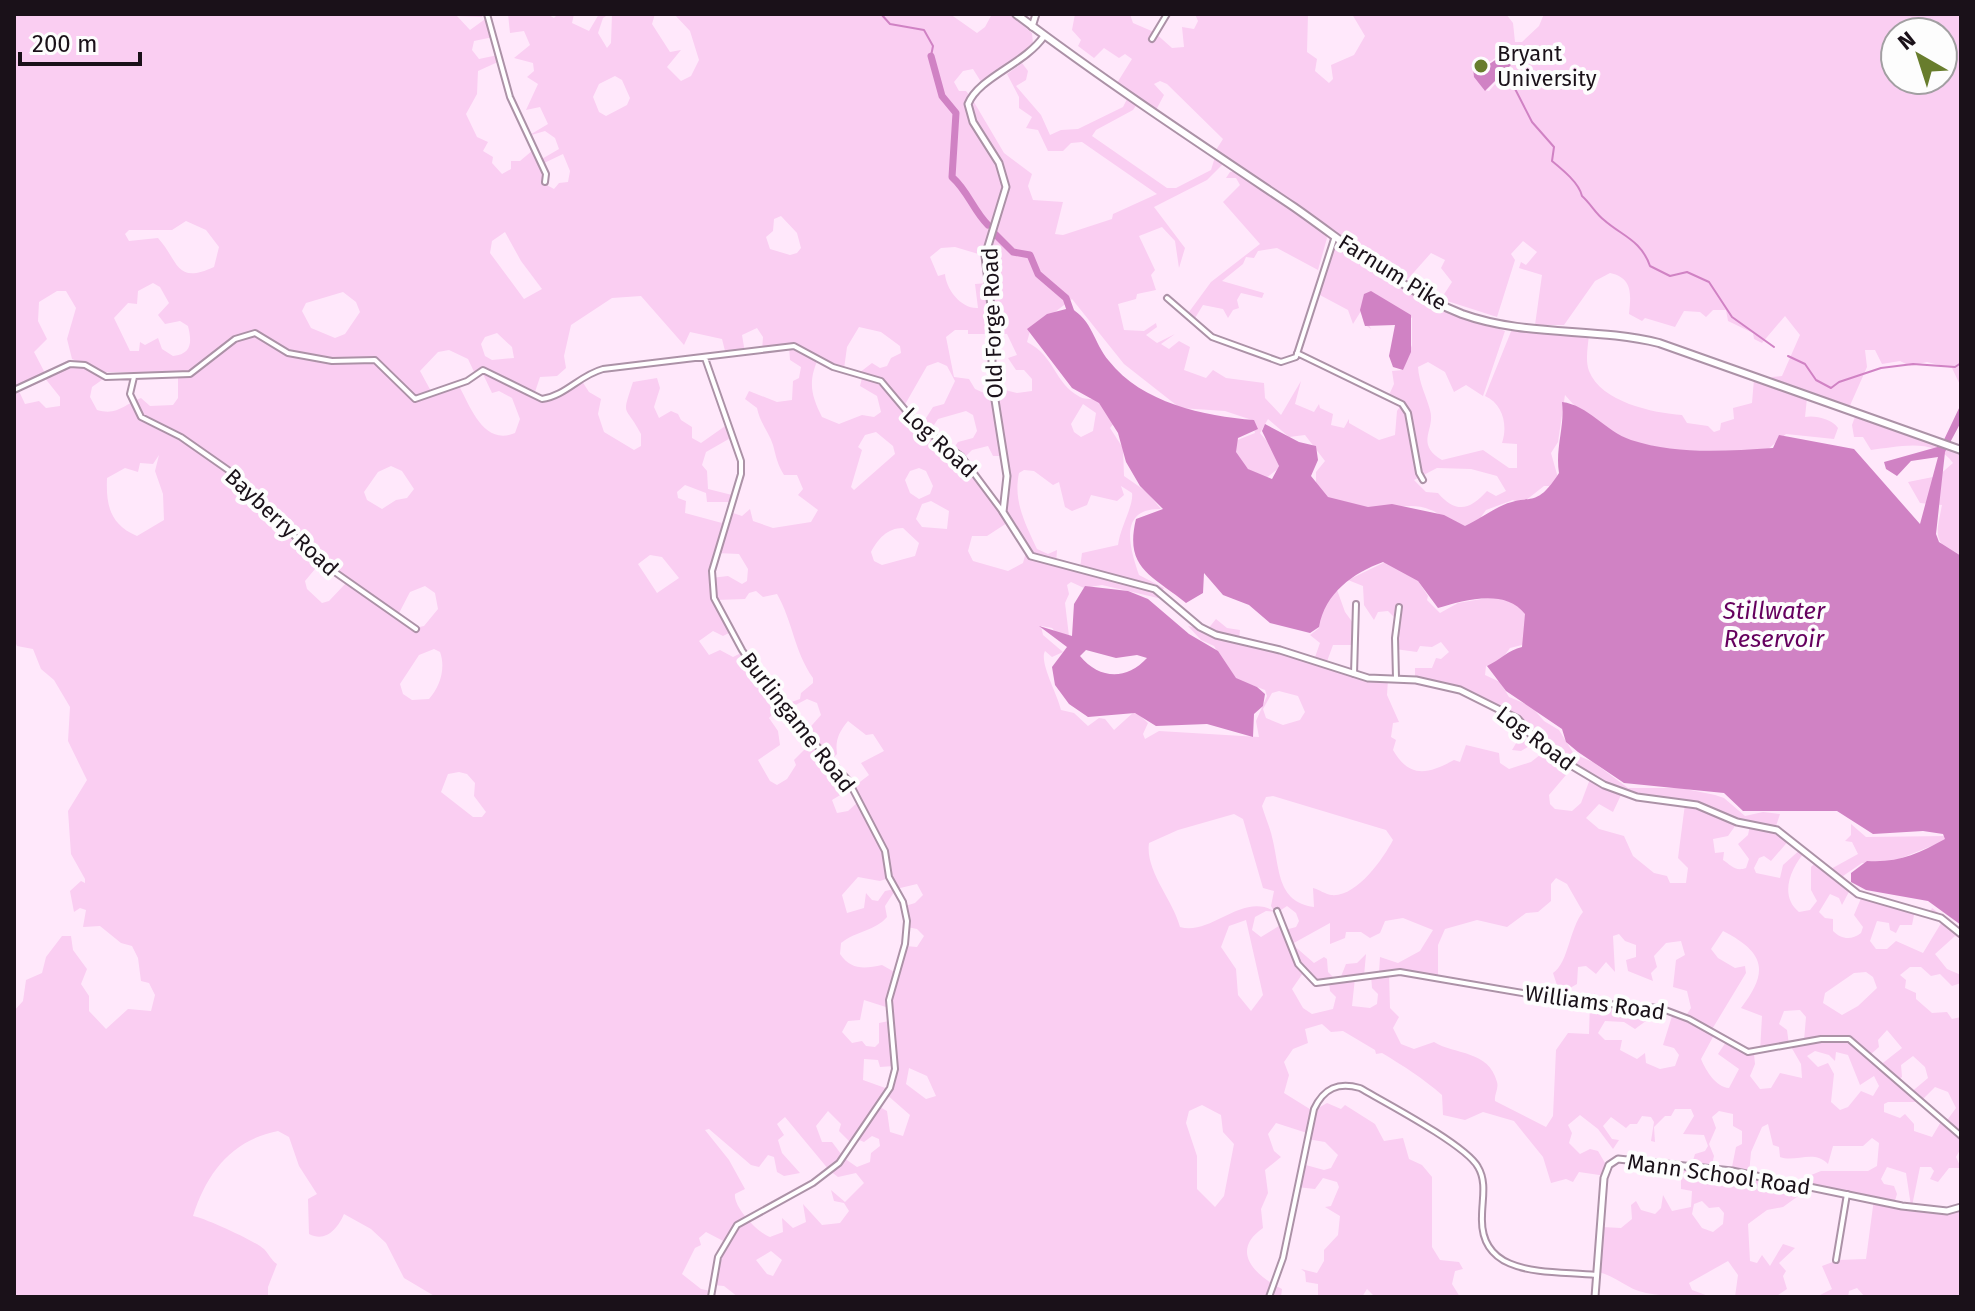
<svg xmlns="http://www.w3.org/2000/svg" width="1975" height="1311" font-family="'Fira Sans',sans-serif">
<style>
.green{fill:#facef2;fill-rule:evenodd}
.water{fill:#d082c4;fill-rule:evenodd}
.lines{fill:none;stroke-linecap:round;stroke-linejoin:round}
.stream{stroke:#d082c4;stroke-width:2}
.river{stroke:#d082c4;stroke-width:7}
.minor-casing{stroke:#ac92a7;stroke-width:8}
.tertiary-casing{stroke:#ac92a7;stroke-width:9}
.secondary-casing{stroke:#ac92a7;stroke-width:10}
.minor{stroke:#fff;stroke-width:4}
.tertiary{stroke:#fff;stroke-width:5}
.secondary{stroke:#fff;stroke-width:6}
.poi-dot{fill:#687d2d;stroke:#fdfdfd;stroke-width:3}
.labels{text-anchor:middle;stroke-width:8;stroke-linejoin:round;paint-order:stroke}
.poi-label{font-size:22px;fill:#1a1119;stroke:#fdfdfd;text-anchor:start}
.street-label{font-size:22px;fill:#1a1119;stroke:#fdfdfd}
.water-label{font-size:24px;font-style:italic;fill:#65005e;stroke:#fdfdfd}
</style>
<rect width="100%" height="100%" fill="#ffe8fb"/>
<path class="green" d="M14,14H484L482,17L457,16L470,30L488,17L493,37L474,41L472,50L479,59L498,55L500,61L478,71L477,94L466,114L477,137L488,142L483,151L493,157L492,163L502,174L511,169V161H520L533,150L540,160L559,149L555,138L545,131L528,136L548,124L540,107L526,110L538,84L527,77L534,71L533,63L514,58L530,45L524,31L510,33L508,14H547L554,18L558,14H574L572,23L589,31L599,14H609L603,18L598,33L607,48L611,43L612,14H655L652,24L670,52L681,50L667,67L681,81L691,76L699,60L690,31L674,14H950L977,33L985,27L992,14H1009L1032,33L1033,44L1029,52L983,85L973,69L963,71L954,82L959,91H966L971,97L1004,153L1032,174L1028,186L1033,200L1063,202L1055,234L1063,235L1112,219L1113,214L1157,194L1082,142L1071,143L1063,151H1048L1038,130L1026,128L1032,117L1019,108V97L1007,74L1022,63L1028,71L1026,80L1016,86L1041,115L1050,135L1061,130L1078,129L1123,107L1128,97L1137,104L1133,110L1096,130L1092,136L1167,188H1176L1211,170L1215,157L1224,163L1207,180L1154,207L1185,248L1179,268L1175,241L1162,227L1139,236L1155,270L1151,275L1156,290L1137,294L1136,299L1118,304L1124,330L1144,331L1156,323L1157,327L1146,335L1157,343L1175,334L1161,344L1169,349L1179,341L1190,347L1184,370L1206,378L1213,370L1226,378L1264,383L1265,398L1281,415L1301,381L1295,404L1314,412L1319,404L1320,408L1333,414L1331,425L1344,428L1349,419V423L1379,440L1395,435L1397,411L1401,405L1389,395L1394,384L1392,371L1403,370L1412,345V318L1374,293L1366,319L1371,329L1364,324L1361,311L1353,324L1348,310L1318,294L1333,246L1339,243L1461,316L1505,331L1483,396L1466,385L1454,392L1445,372L1428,362L1418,367C1419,383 1426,395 1430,410C1436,430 1414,443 1442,460L1483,450L1509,468H1517V444L1502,443C1508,425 1503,404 1485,396L1512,329L1589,334C1588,347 1585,360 1589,371C1601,402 1653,413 1682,415L1687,423L1708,426L1714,432L1720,430L1721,423L1734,419L1733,408L1752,403L1754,379L1807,398L1805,417C1815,415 1832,419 1838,428L1834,439L1786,434L1767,450L1700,455L1636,443L1589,422L1565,395L1558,442L1551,453L1558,478L1553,486H1544L1521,504L1513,500L1486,510L1481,517L1482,522L1459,528C1414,491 1405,513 1357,509C1344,508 1328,497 1316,492V472L1325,461L1305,435L1289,437L1268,419L1260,433L1278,454L1279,468L1266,478L1252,473L1236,457L1235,441L1255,433L1252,420L1225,411L1180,408L1124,364L1072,299L1030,331L1027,342C1056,357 1053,382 1080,397C1086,400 1093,398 1099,400L1115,422L1110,428L1123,448L1124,476L1147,492L1161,509C1116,508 1131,551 1139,575L1164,588L1158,598L1102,585L1084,588L1071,582L1067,585L1069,594L1065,603L1069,636H1059L1052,628L1041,626L1043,635L1063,652L1052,657L1045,651C1039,662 1057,693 1061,710L1074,713L1088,726L1099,718L1105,719L1114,730L1135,711L1148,723L1143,734L1145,739L1159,731L1259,737L1256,721L1267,696L1265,690L1233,678L1214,646L1201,640L1188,626L1207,630L1216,619L1227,628L1240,630L1239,640L1291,649L1290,652L1314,660L1320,643L1310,635L1319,628V615L1336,587L1345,612L1356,627L1354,645H1333L1326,664L1366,677L1388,680L1387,695L1399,722L1393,723L1391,737L1396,740L1393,750C1410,780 1430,773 1454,760L1460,762L1466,745L1499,753L1500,763L1509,769L1531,762L1545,751L1536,742L1521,751L1512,750L1518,740L1533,738C1504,703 1458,691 1415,681V668H1432L1436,658L1441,659L1449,652L1441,642L1432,647L1420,646L1417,652L1395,649L1396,619L1388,611L1378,612L1374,620L1364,605L1363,586L1348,580L1385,562L1409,567L1428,596L1427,600L1440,613L1458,603L1493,597L1525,606L1527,639L1522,645L1510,648L1499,663L1486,666L1485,675L1500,682L1509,697L1531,706L1544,721L1559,730L1574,754L1593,762L1628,788H1681L1715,795L1724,798L1745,816L1763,812L1780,814L1775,829L1790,839L1771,861L1764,856L1759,858L1754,868L1756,873L1780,878L1783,865L1802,848L1806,851C1790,868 1779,896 1799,912L1810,910L1817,901L1811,890V867L1817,861L1829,870L1858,854L1852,842L1845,841L1851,835V824L1866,837L1947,836L1949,839L1889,863H1862L1843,876L1852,886L1842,905L1839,898L1830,894L1819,912L1825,918L1833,919V931C1841,939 1851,941 1861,933L1863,927L1854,915L1862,896L1915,910L1912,925H1900L1896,933L1890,930L1889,923L1877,921L1870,941L1876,949H1887L1896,941L1923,953L1943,920L1930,913L1932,908L1961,930V939L1955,936L1935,954L1947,969L1961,975V983L1952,986L1940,974L1931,976L1921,967H1910L1900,975L1906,980L1905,988L1916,993V999L1932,1013L1947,1012L1952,1019L1961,1017V1148L1956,1157L1961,1168H1949L1938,1182L1930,1179L1934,1171L1931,1167H1920L1912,1206L1947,1211L1961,1207V1297H1865L1857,1288L1849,1291L1848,1297H1816L1832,1289L1822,1266L1838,1260L1866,1259L1874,1199L1808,1189L1783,1207L1767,1210L1748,1224L1750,1261L1757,1263L1762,1255L1770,1266L1783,1244L1795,1248L1779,1263L1786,1271L1783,1276L1787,1289L1775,1297H1735L1738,1275L1728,1261L1689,1283L1692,1290L1711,1297C1688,1297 1666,1297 1646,1293C1628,1290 1615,1275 1598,1272L1602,1227L1621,1228L1632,1219L1631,1205L1636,1201L1641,1210L1655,1214L1661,1208L1663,1195L1672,1211L1691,1207L1692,1191L1681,1189V1167H1691L1695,1154L1705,1151L1708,1146L1704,1135L1683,1134L1694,1116L1691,1109H1675L1671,1116H1665L1654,1127L1655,1142L1651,1141L1654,1122L1651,1117L1642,1116L1637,1124H1630L1626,1128L1611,1117L1603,1126L1612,1139L1619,1140L1613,1149L1598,1129L1580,1115L1568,1125L1572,1133L1569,1143L1580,1154L1590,1149L1598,1151L1608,1168L1606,1176L1579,1172L1573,1182L1566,1179L1551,1183L1543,1157L1514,1121L1483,1112L1465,1120L1443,1115L1442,1095C1424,1079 1402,1065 1382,1053L1376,1054L1375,1050L1343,1031L1331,1032L1322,1024L1305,1029L1308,1043L1293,1049L1284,1062L1289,1075L1284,1093L1313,1111L1327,1103L1341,1109L1345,1105L1375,1124L1384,1141L1403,1138L1409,1159L1422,1165L1432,1177V1247L1440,1260L1459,1262L1463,1269L1455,1271L1452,1284L1460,1297H1375L1367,1289L1362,1297H1318V1284L1306,1282L1305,1272L1301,1269L1317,1273L1324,1261V1250L1338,1235L1340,1216L1325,1207L1331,1206L1339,1187L1337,1182L1323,1178L1315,1189L1297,1187L1302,1164L1324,1170L1331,1168L1338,1155L1325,1142L1307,1139V1133L1276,1123L1268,1134L1274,1151L1281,1157L1265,1170L1268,1193L1261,1209L1263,1228C1231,1250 1252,1274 1282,1289L1281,1297H738L724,1286L713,1285L727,1243L706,1232L699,1238L701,1245L695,1248L682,1274L701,1289L711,1291V1297H436L404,1278L386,1243L371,1229L344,1214C338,1228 326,1243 309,1234L308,1199L317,1194L299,1166L289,1137L278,1131C232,1140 207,1172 193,1216C205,1218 255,1241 264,1249C269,1254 271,1260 277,1264L268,1287V1297H14V1011L23,1001L26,980L42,973L46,957L62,936H71L73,950L87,969L81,984L89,996V1011L106,1029L128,1009L151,1011L155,995L149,983L141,981L138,958L132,946L121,943L100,926L83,927L86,910L80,908L74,912L70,891L81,881L85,883V879L71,854L68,811L87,780L68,741L70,707L54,680L41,669L33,649L17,646L14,639ZM615,76L622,80L630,98L627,105L606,116L599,112L593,97L599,84ZM563,154L570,171L568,182L559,183L554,189L545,184L542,164ZM781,216L797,233L801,248L797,253L790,255L770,249L766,237L773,231L774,219ZM186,221L206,230L219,247L214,267C175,285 179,261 158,238L129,241L125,234L129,230H172ZM505,232L521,261L542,289L524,299L490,253L492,241ZM955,247L985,256L988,283L975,284L978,308C961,309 946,289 945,274L938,276L930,257L941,248ZM153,283L160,287L169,303L158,315L165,324L180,321L188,326C192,342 192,354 173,356L162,349L158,338L145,345L140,342L139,351H130L114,318L128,303L137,304L138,291ZM57,291H66L76,308L67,339L72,359L103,372L185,373L200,366L202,369L190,377L178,378V398L173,405L150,406L141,398C124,404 118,416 97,410L90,397L92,387L106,377C78,363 74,361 46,375L34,352L47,339L38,321L39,302ZM343,292L356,302L360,312L345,334L335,338L311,328L302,311L306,303ZM641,296L684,345L690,332L722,339L726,355L745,353L742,335L757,328L763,337L762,351L789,347L790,360L801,367L799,378L793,381L792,400L777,402L749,391L745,399L757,408C760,423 769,432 773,445C776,456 777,464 784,475H797L803,489L798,495L818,510L811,522L773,528L753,521L750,509L742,516L727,511L722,523L685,513L686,501L678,498L677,492L685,485L706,493L707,502H730L732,495L708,489L707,471L702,465L706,452L734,436L728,424L701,443L692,438V427L681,420L678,414L671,411L659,418L654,407L660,388L657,378L633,382C621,419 625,403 641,434V446L634,450L604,432L598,414L601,399L589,392L580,378L550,397L534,395L540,377L557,376L566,368L564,356L571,325L612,298ZM859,327L881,332L900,346L901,353L891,358L887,366L880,368L872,363L859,373L863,374L860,386L877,396L881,412L874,417L862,415L839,424L822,417C811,395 808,382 818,359L844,369L847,347ZM955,330H968V334H1007L1017,355L1008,358L1016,370H1024L1032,379V391L1017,393L1001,389L984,393L975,389L969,379L954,377L946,337ZM497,333L512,347L514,358L492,360L485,356L481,344L485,337ZM449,350L468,359L476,376L482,372L492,393L499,391L512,398L520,419L515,433C484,446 471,408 459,386L432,393L420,371L438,352ZM938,362L947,366L955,381L944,404L933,407L921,426L903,408L927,366ZM44,377L60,397V406L46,408L39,401L25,404L18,389ZM1083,404L1096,413L1093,431L1081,437L1074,432L1071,424ZM966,411L973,415L977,431L973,438L958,442L953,449L929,432L938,419ZM876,432L893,446L895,454L854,490L851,487L862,450L858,447L865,435ZM988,446L993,456H1004L1007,497L1001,510L964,458L972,450ZM159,455L155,471L163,494L164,520L137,536C109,524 106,504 107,478L125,468L138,472L140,463L153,464ZM391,466L402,471L414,489L407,498L396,500L382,509L367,500L364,492L378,472ZM919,468L926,471L933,486L930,494L919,499L910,493L905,480L910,471ZM1437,468L1471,469L1497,476L1506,491L1496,496L1487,491C1470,510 1456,514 1438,493L1426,492L1414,480ZM1024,470L1034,471L1053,485L1059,482L1065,507L1072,511L1087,505L1091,495L1117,501L1124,495L1121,486L1132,493C1134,505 1120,528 1118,545L1082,553L1080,568L1056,564L1057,550L1048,554L1037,549C1025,523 1013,501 1019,473ZM931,501L949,511L947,529L922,527L916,519L922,504ZM1007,523L1026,552L1023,563L1008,571L973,561L968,551L972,536H987ZM903,528L919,543L915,556L882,565L874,561L871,552C878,539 887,528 903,528ZM716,553L739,554L748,569L747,581L742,584L728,576L711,578ZM650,555L662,557L679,578L657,593L638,564ZM320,563L346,583L329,601L322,603L307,589L305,581ZM425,586L435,593L438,609L424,626L415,628L398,615L410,592ZM756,591L763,597L777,594C793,622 794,651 813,678V683L801,693L800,699L780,706L743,652L733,657L720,650L709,655L699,641L713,631L723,636L731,632L716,600L745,599L749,593ZM434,649L440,652C446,668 440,687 429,699L412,700L403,694L400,684L419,655ZM1279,691L1298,696L1305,712L1300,720L1283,725L1266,718L1263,709L1272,693ZM807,699L817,703L821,715L805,733L813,741L794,760L796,765L787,779L777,785L770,781L758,760L780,745L778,731L769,718L780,706L784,711ZM848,721L866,735L873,734L884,751L861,763L869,775L852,788L832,759L837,754C835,740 839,732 848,721ZM1572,768L1590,779L1581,803L1572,811L1555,809L1550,804L1549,795ZM459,772L467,774L475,783L474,796L486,812L482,817H473L441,792L448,774ZM852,788L858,802L848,811L837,813L832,800ZM1621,795L1655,803L1685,804L1678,858L1688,868L1686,883H1670L1667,876L1654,873L1633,856L1624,836L1599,829L1586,818L1599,804L1613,812ZM1273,796L1386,830L1393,840C1383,859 1356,898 1331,895C1325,894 1320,890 1313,888L1314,907C1276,902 1280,867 1272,837C1270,827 1265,817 1262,806L1266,797ZM1234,814L1243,819L1263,888L1274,891L1271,906L1274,911C1242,892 1211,936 1180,927C1173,900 1145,871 1149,843L1178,830ZM1738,822L1750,825L1748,835L1738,844L1749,859L1746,868C1735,872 1731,865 1723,860L1724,852L1715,853L1713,839L1728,836ZM858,877L880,881L889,878L895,889L885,891L878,901L872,900L866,893L864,908L847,913L842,895ZM1556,878L1567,884L1583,912C1569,929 1569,962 1553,973L1558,988L1556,998L1568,1000L1570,988L1577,984L1578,967L1586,966L1596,974L1606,962L1615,972L1613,936L1619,934L1625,941L1636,945V957L1626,960L1628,971L1653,981L1651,973L1657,967L1654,956L1666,943L1681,941L1685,955L1676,960L1673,987L1687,991L1691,1008L1685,1017L1673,1013L1663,1045L1674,1048L1679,1055L1675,1066L1660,1069L1646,1063L1645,1053L1637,1059L1620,1050L1622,1040H1605L1598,1033L1605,1021L1624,1022L1635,1029L1650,1018V1007L1596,1001L1595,993L1590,1001L1589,1034L1568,1033L1556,1050L1553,1116L1546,1127L1495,1101C1494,1094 1499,1089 1497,1082C1489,1050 1455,1055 1434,1042L1414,1049L1401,1044L1393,1028L1399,1017L1390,1008L1389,973L1438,977V945L1445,929L1477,920L1507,927L1526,913L1538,912L1551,901V884ZM917,884L923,895L915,903L905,906L907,927L917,929L924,936L917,947L905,946L898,974L882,965C864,969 851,970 840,954L841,943C856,931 875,931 887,917L885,906L896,889ZM1287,906L1296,913L1299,921L1296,927L1285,930L1282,924L1261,937L1252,930L1255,917L1266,911L1278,912ZM1403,918L1433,930L1420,951L1398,963L1380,957L1379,973L1371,975L1372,988L1378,994L1377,1004L1370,1008L1352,1006L1355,978L1364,976L1366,954L1357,963L1346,964L1340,979L1336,980L1328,972L1327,959L1324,957L1314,963L1292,944L1330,923V944L1345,938L1346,932H1361L1370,938L1380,933L1385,921ZM1246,920L1263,995L1251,1011L1238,995L1236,969L1221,947L1229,926ZM1723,931C1764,952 1770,971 1741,1008L1762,1016L1760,1052L1789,1045L1787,1030L1779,1024L1784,1011L1800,1010L1806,1017L1804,1041L1790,1045L1801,1064L1802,1078L1780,1073L1771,1088L1760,1089L1750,1076L1755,1064L1754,1054L1742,1052L1726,1042L1718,1054L1739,1069L1729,1088C1716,1087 1706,1071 1701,1059L1714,1035L1711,1031L1746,973L1745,966L1735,968L1718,958L1711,949ZM1866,972L1873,977L1877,988L1858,1006L1842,1015L1823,1003L1825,993L1854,973ZM1303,973L1316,982L1329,981L1330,991L1336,997L1333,1009L1312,1014L1303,1008L1292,989ZM864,1000L889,1008V1021L879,1023V1043L875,1047L866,1046L862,1041L852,1043L842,1032L848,1021L860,1020ZM1887,1030L1902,1048L1879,1066L1870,1055L1879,1047L1878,1040ZM1815,1051L1829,1055L1835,1061L1836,1052L1848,1055L1860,1085L1874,1076L1879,1086L1873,1096L1861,1091L1848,1107L1840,1110L1831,1102L1834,1074L1828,1063L1818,1067L1807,1056ZM1913,1056L1925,1067L1928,1078L1909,1094L1895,1083L1902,1077L1901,1065ZM864,1059L878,1060L880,1067L894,1066L888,1089L863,1080ZM909,1068L927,1076L936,1096L926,1099L906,1084ZM1935,1087L1948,1092L1956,1108L1948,1119L1942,1120L1932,1137L1914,1131V1124L1905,1114L1900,1118L1884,1112V1104L1888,1102H1920ZM886,1094L910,1115L903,1136L890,1132L887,1111L878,1106ZM1202,1105L1221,1115L1223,1132L1234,1144L1224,1196L1215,1207L1197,1189V1156L1186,1123L1189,1111ZM828,1111L841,1124L839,1131L853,1145L857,1139L864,1142L872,1136L879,1139L880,1146L871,1153L870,1162L857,1167L844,1158L832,1142H822L816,1126ZM1719,1111L1733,1114V1126L1742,1131V1144L1736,1147L1731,1172L1711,1169L1714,1156L1709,1144L1716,1128L1712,1117ZM785,1117L829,1170L838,1177L856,1173L864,1183L845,1202L831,1190L834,1201L844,1203L849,1211L840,1223L822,1225L803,1204L806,1222L793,1228L782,1218L783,1232L770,1237C758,1233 733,1207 735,1194L745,1189L729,1160L705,1130L709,1129L751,1165L759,1167L768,1155L774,1157L777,1172L784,1176L800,1173L782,1153L778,1140L784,1135L777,1124ZM1768,1124L1773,1145L1779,1147L1780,1157C1795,1163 1814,1149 1828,1164L1833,1146H1863L1872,1138L1879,1143L1877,1166L1868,1171H1821L1794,1182L1749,1174L1751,1152L1762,1127ZM1887,1167L1906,1173L1911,1206L1894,1204L1897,1194L1894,1186L1884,1184L1881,1179ZM1702,1201L1709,1208L1719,1207L1724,1213L1723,1224L1713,1232L1702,1228L1692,1214L1694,1204ZM771,1251L782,1260L773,1276L767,1274L756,1260Z
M1075,14H1130L1133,23L1154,32L1172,48L1184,47L1182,27L1194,29L1198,21L1195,14H1308L1307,52L1317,59L1315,71L1329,83L1333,79L1331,65L1354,55L1365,36L1352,14H1506L1513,23L1515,42H1522L1539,26L1544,14H1961V387L1952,368L1927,362L1910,366L1900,361L1882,364L1875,350H1865L1867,367L1848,410L1769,382L1772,377L1782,376L1800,335L1785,316L1762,343L1754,339L1753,333L1728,321L1726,310H1713L1706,317L1700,312L1684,311L1675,327L1645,318L1642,321L1629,314C1631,294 1633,278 1610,273L1595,281L1564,325H1535L1542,275L1519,268L1521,262L1526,265L1537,252L1523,241L1511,254L1515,260L1497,317L1441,299L1452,282L1441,268L1445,260L1431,253L1407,280L1216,150L1223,139L1167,84L1160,81L1154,84L1164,95L1156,110L1117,83L1132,59L1125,54L1119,58L1104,48L1094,58L1078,46L1081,40L1072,30ZM1895,32H1943V80H1895ZM1502,54L1516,60L1489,91L1484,90L1473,72Z
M1236,171L1324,231L1327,238L1318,270L1277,248L1258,251L1254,258L1246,257L1243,264L1222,281L1264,293L1262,298L1241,293L1237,300L1239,308L1233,310L1228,318L1223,309L1203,305L1195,318L1189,312L1211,282L1260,244L1223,202L1240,185L1236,178H1226L1230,172Z
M1856,414L1961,450V558C1932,542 1936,536 1942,505L1920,503L1908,482L1938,476L1953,463C1935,437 1898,447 1871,450L1863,437H1854L1852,425Z"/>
<path class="water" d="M1504,54L1511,55L1513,63L1485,91L1474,77L1473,68L1485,67Z
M1371,291L1411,315V352L1403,370L1393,367L1389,356L1395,325L1365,326L1360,310L1364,294Z
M1070,308C1093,320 1093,342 1109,361C1142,403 1204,416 1254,420L1258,429L1238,438L1236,452L1248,469L1272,479L1279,466L1262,431L1265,424L1299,442L1316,446L1318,460L1311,476L1328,497L1368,507L1392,504L1444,515L1465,526C1478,520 1487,513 1499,507C1530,491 1534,512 1559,473C1555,448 1565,427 1562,402C1588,405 1605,431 1631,440C1677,455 1725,451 1773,448L1779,435L1854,449L1920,524L1938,457L1911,461L1897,476L1886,469L1884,462L1941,446L1961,404V422L1945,452L1936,534L1939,542L1961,556V925L1928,901L1866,890L1851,882V873L1867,861C1898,863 1918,854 1945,839L1943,834L1923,831L1873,834L1837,811H1743L1724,793L1624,783L1578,752L1566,742L1562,729L1506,691L1487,666C1500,660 1508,650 1522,647L1525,614C1505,588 1464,600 1438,608L1418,581L1383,562C1353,573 1325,593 1319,627L1310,633L1270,623L1249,605L1223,595L1204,573L1203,593L1186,603C1152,575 1124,569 1136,519L1163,509L1140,486L1126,462L1118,433L1099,403L1072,388L1027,329L1047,314Z
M1085,586L1128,591L1148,599L1189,634L1218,651L1236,678L1257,687L1265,694L1263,706L1254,714L1253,737L1207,724L1156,726L1135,713L1088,717L1069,704L1055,685L1052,667L1067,647L1039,626L1072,636L1074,604ZM1086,650L1116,658L1137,655L1147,658C1126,681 1099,679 1080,656Z"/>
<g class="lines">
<path class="stream" d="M881,14L890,24L924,30L933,46L931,56
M1502,76L1510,79L1532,122L1554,147L1552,161C1563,170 1579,183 1582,196C1591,204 1595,213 1604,220C1622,236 1641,240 1650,266L1670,276L1687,272L1709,282L1732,317L1774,347
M1788,356L1805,364L1816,380L1831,388L1839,382L1881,368L1913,364L1955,367L1961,363"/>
<path class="river" d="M931,56L942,96L956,113L952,177C968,191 973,210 988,225
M993,232L1013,252L1030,255L1038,274L1066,298L1072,315"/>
<defs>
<path id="minor" d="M487,14L510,97L546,174L545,182
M1152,39L1167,14
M1167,298L1212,337L1281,362L1296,357L1335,236
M1297,353L1402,404L1408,413L1419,473L1423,480
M705,358L741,461V474L712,571L714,598L742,650L776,701L848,780L885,851L889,877L903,902L907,921L905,944L889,1000L895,1069L890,1088L839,1163L813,1183L737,1225L718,1257L711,1297
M134,377L130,394L141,417L181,437L231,472L319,561L416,629
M14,390L70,364L85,365L106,377L190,374L235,339L255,333L288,353L332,361L375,360L415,399L467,381L483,370L542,399C565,396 580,375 603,369L794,346L833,367L881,381L918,425L961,456L1002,511
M1354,674L1356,604
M1396,678L1395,638L1399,607
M1277,911L1298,964L1316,983L1400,972L1569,1001L1660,1008L1689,1019L1748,1052L1821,1039H1849L1961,1136
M1836,1260L1847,1194
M1269,1297L1283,1258L1314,1109C1324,1088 1338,1082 1360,1088C1386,1103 1466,1145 1478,1167C1487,1182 1482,1200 1482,1216C1479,1279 1550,1270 1596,1275"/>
<path id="tertiary" d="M1032,27L1036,14
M1044,36C1025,64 979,77 968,104L973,122L999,163L1006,187L985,256L992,315V381L1007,476L1003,512L1031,556L1155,589L1200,627L1216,635L1280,650L1368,678L1416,680L1460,690L1518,719L1542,748L1604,785L1637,797L1697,805L1737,822L1777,830L1858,894L1941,918L1961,934
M1595,1297L1604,1178L1609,1165L1618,1159L1732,1171L1902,1206L1947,1211L1961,1207"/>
<path id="secondary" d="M1016,14C1106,82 1200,144 1294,207C1347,244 1401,290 1462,314C1526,337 1594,327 1659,343L1961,450"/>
</defs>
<use href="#minor" class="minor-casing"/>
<use href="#tertiary" class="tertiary-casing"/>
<use href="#secondary" class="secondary-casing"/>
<use href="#minor" class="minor"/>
<use href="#tertiary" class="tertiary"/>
<use href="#secondary" class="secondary"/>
</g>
<circle class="poi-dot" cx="1481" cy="66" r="8"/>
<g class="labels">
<g class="poi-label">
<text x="1497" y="61">Bryant<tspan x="1497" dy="25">University</tspan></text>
</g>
<g class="street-label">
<text transform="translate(1393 272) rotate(32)" y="8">Farnum Pike</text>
<text transform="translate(992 323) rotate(-92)" y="8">Old Forge Road</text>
<text transform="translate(940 442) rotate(43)" y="8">Log Road</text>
<text transform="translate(282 522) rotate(43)" y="8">Bayberry Road</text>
<text transform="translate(798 722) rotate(52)" y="8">Burlingame Road</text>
<text transform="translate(1536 738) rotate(37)" y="8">Log Road</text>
<text transform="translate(1595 1002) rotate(8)" y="8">Williams Road</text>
<text transform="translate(1719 1174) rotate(8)" y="8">Mann School Road</text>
</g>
<g class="water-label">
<text x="1774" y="619">Stillwater<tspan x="1774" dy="28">Reservoir</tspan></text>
</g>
</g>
<rect width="1975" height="1311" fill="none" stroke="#1a1119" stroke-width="32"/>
<g transform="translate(1919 56) rotate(321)"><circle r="38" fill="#fdfdfd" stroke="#a29fa2" stroke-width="2"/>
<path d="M0-6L14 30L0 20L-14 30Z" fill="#687d2d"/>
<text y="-12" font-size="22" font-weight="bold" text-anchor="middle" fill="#1a1119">N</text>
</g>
<path d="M20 52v12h120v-12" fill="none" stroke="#1a1119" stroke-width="4"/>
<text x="32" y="52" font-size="24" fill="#1a1119" stroke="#fdfdfd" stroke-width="6" paint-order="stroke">200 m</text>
</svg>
